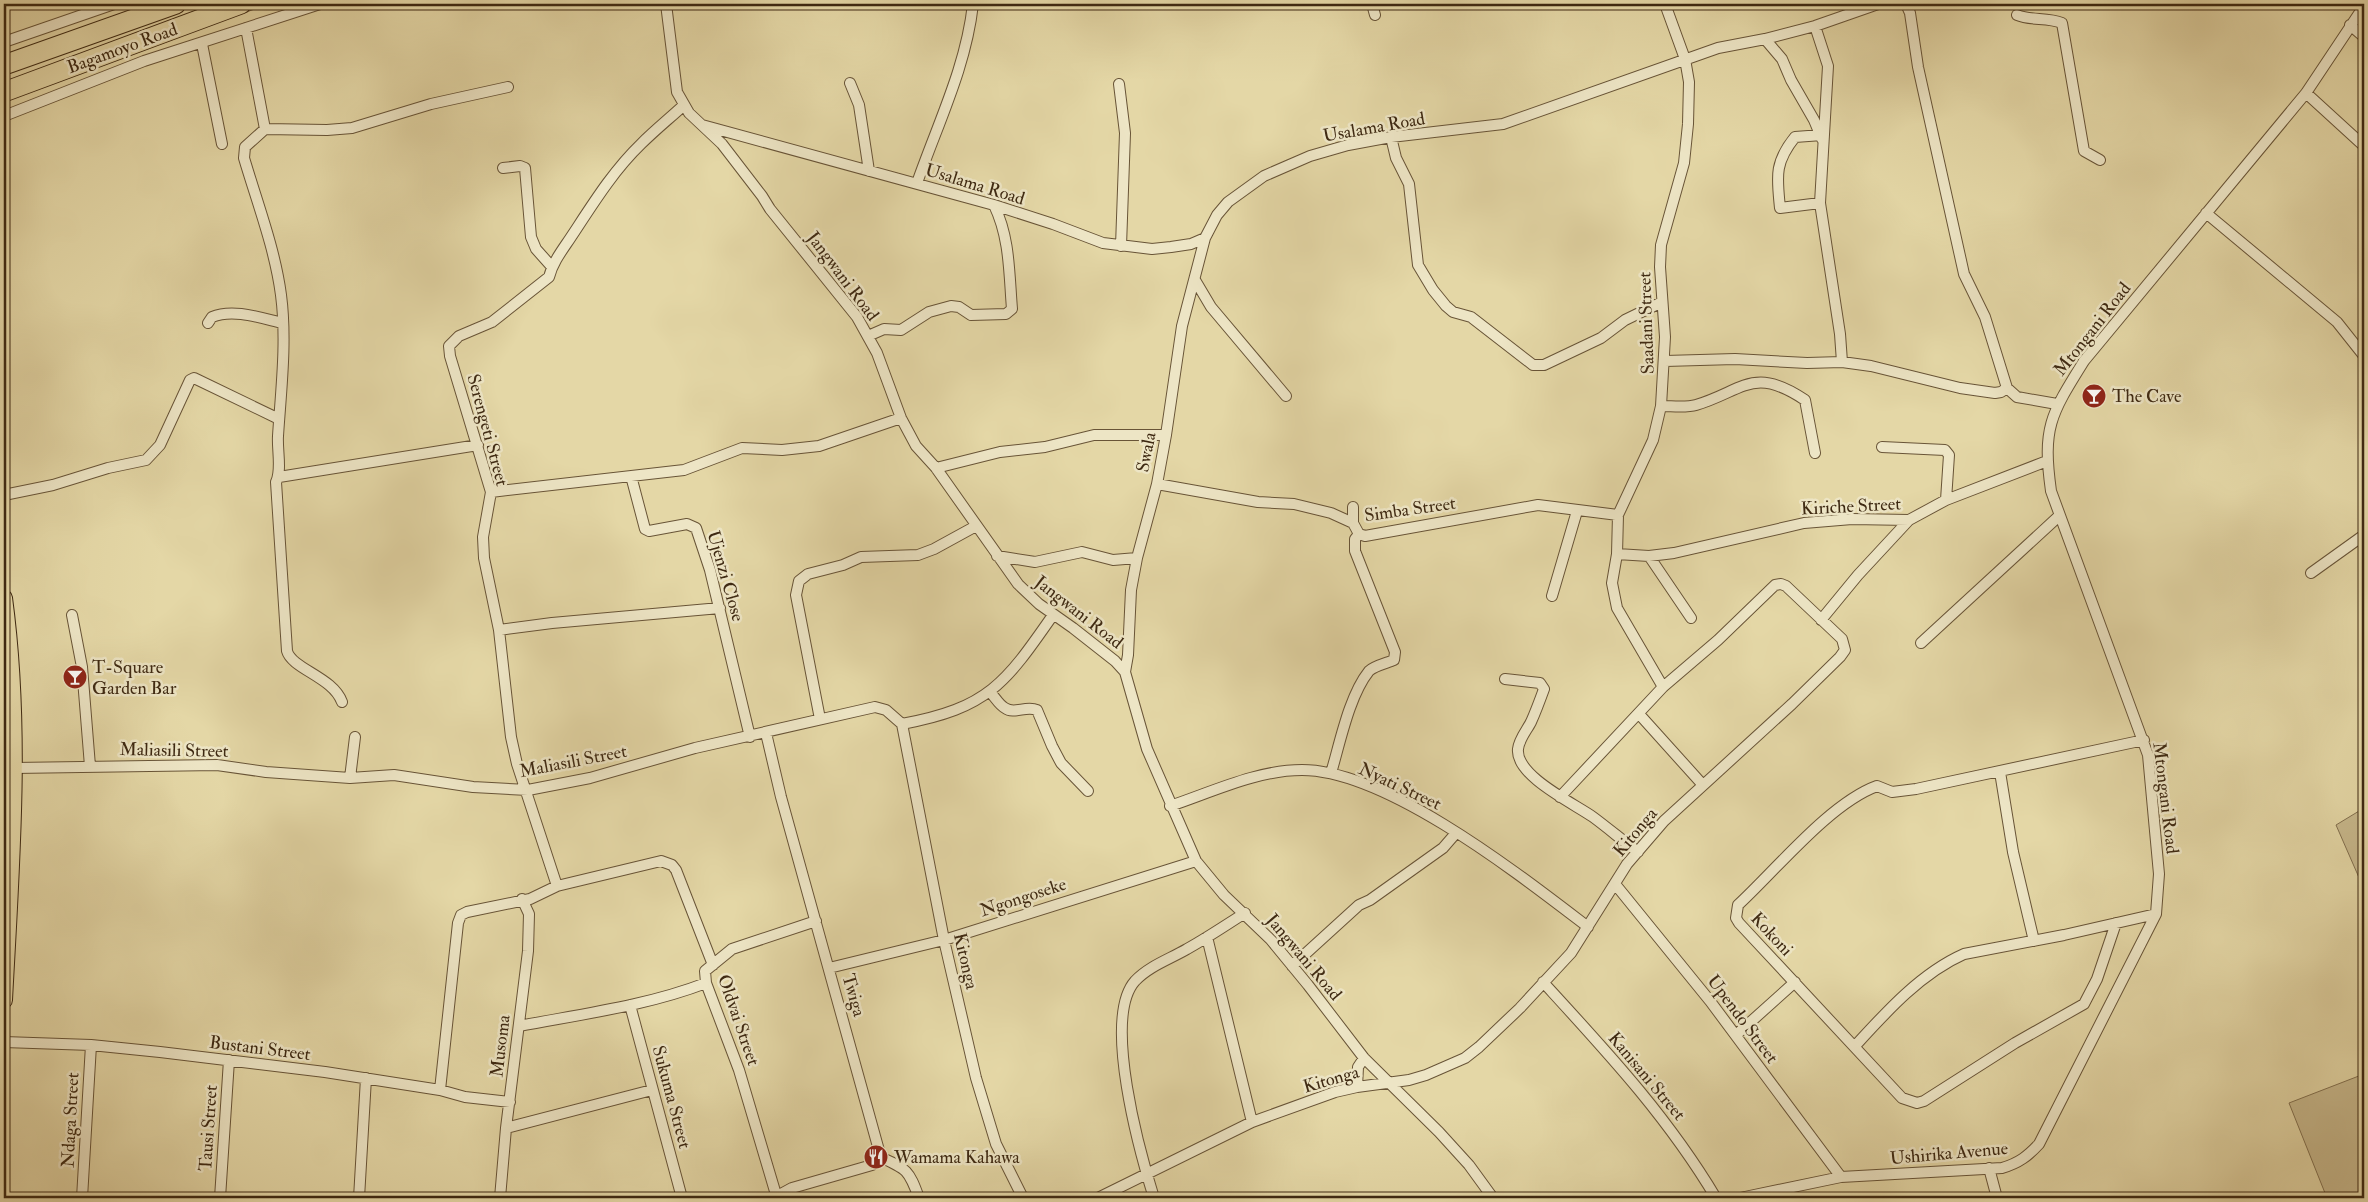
<svg xmlns="http://www.w3.org/2000/svg" width="2368" height="1202" font-family="'IM FELL Double Pica',serif">
<style>
.green{fill:#c8b98d;stroke:#837150}
.lines{fill:none;stroke-linecap:round;stroke-linejoin:round}
.stream{stroke:#806e4d;stroke-width:3}
.street-casing{stroke:#685437;stroke-width:12}
.primary-casing{stroke:#3e2912;stroke-width:18}
.highway-casing{stroke:#3e2912;stroke-width:21}
.street{stroke:#ede5c5;stroke-width:10}
.primary{stroke:#e4d7a6;stroke-width:16}
.highway{stroke:#e4d7a6;stroke-width:19}
.labels{text-anchor:middle;stroke-width:5;stroke-linejoin:round;paint-order:stroke}
.street-label{font-size:18px;fill:#3e2912;stroke:#ede5c5}
.poi-label{font-size:18px;fill:#3e2912;stroke:#ede5c5;text-anchor:start}
</style>
<rect width="100%" height="100%" fill="#e4d7a6"/>
<filter id="stains"><feTurbulence type="fractalNoise" baseFrequency=".004" numOctaves="4"/><feColorMatrix values="0 0 0 0 .2 0 0 0 0 .09 0 0 0 0 .02 0 0 0 .5 -.17"/></filter>
<radialGradient id="worn" r=".72"><stop offset=".6" stop-color="#630" stop-opacity="0"/><stop offset="1" stop-color="#630" stop-opacity=".3"/></radialGradient>
<path class="green" d="M2364,808V889L2336,825Z
M2364,1074V1198H2327L2289,1103Z"/>
<g class="lines">
<path class="stream" d="M246,11L266,4"/>
<defs>
<path id="street" d="M666,4L677,92L689,113L722,144L762,196L770,209L857,317L877,353L901,418L916,446L936,468L1018,584L1039,604L1073,628L1115,661L1125,672L1147,749L1196,861L1224,895L1271,940L1308,985L1364,1058L1439,1132L1469,1165L1493,1198
M1372,4L1375,15
M2017,15C2031,21 2047,17 2062,23L2084,151L2100,160
M2350,25L2364,37
M1815,26L1828,66L1820,203L1840,334L1842,362
M246,28L265,129L245,147L244,158C257,202 275,249 281,295C287,341 281,390 278,436C277,450 282,470 276,482L287,651C292,669 333,677 342,702
M1765,39L1782,59L1791,80L1814,120L1822,139
M4,42L114,4
M202,44L222,144
M850,83L859,105L869,171
M1119,84L1125,133L1121,246
M2306,93L2364,146
M4,116L144,61L320,4
M702,125L994,205L1053,224L1103,243L1152,249L1171,247L1191,244L1205,238L1217,215L1228,202L1264,176L1310,156L1348,145L1391,137L1503,124L1718,48L1765,39L1815,26L1878,4
M265,129L327,130L352,128L431,104L508,87
M1391,137L1396,158L1409,184L1418,265L1433,290L1446,306L1453,312L1471,317L1533,365H1544L1601,338L1625,320L1662,302
M503,168L520,166L525,168L531,237L536,249L552,267
M917,183C938,123 966,67 973,4
M1820,203L1780,208C1777,177 1774,163 1795,137L1822,135
M2206,213L2337,322L2364,356
M1195,280L1211,307L1286,396
M208,323L212,317C233,308 261,318 282,323
M868,336L884,329L901,330L929,312L951,306L959,307L971,315L1006,314L1012,309C1009,273 1010,238 994,205
M1665,361L1735,359L1807,363L1842,362L1871,366L1960,388L1995,393L2001,392L2007,388L1985,317L1964,274L1918,67L1910,13L1906,4
M2007,388L2017,397L2057,404
M1661,406C1672,406 1686,408 1696,405C1743,391 1753,365 1805,400L1815,453
M1882,447L1945,450L1949,455L1946,500
M936,468L1000,452L1045,447L1094,435H1166
M631,476L645,529L649,531L687,524L696,528L710,570L750,737
M279,477L478,445
M1157,484L1258,502L1294,504L1331,513L1353,523L1359,534L1365,536L1538,505L1618,515
M491,492L684,470L742,448L782,450L819,446L901,418
M4,495L53,485L108,468L146,460L160,445L190,380L194,378L279,419
M1353,507V523
M1617,554L1649,556L1674,553L1804,523L1852,519L1909,520L1946,500L2047,461
M997,556L1035,562L1082,552L1113,560L1137,558
M1649,556L1691,618
M2311,573L2364,535
M1552,596L1577,511
M72,615L82,667L90,766
M1821,620L1858,575L1909,520
M499,630L552,623L720,608
M1921,643L2059,516
M1125,672L1128,655L1131,590L1137,558L1157,484L1166,435L1182,326L1205,238
M1505,679L1540,683L1544,689C1540,700 1536,711 1531,722C1527,730 1519,739 1518,749C1515,776 1575,804 1593,817C1608,828 1623,841 1638,852
M1663,687L1617,608L1612,583L1617,554L1618,515L1653,440L1661,406L1665,337L1660,267L1661,245L1684,163L1688,124L1689,82L1685,59L1665,4
M990,692C995,697 999,705 1005,708C1014,715 1026,705 1037,710L1052,746L1061,763L1088,791
M1639,714L1702,784
M820,719L796,595L799,581L808,574L843,565L861,557L918,555L934,549L976,526
M902,724L944,940L976,1078L996,1144L1023,1198
M766,733L781,797L880,1154L872,1165L792,1188L781,1194L778,1198
M14,768L217,765L266,772L350,778L394,775L473,787L528,790L590,778L695,748L875,707L886,710L902,724C988,708 1005,684 1053,615
M2000,772L2013,852L2034,941
M1331,773C1340,743 1349,696 1369,671C1374,666 1387,663 1394,660L1395,652L1355,551V539L1359,534
M350,778L355,737
M1170,806C1212,792 1257,770 1302,770C1387,770 1521,876 1588,927
M1615,884L1710,1001L1841,1177
M557,886L517,764L511,737L499,630L484,558L483,537L491,492L450,356L449,346L459,336L492,322L549,277C553,261 564,248 573,234C594,202 614,170 641,144C655,130 670,118 684,105
M2116,923L2097,979L2084,1004L2015,1043L1924,1101L1917,1103L1902,1098L1739,923L1736,918L1738,905C1776,870 1830,803 1877,786L1892,792L1916,789L2144,740
M1207,937L1252,1122
M1292,966L1359,905L1370,900L1443,848L1456,833
M829,968L944,940L1196,861
M1543,982C1607,1052 1667,1116 1716,1198
M630,1005L682,1198
M519,1026C582,1014 646,1006 706,983
M1736,1035L1795,982
M4,1042L91,1045L160,1052L325,1072L440,1090L465,1097L510,1102
M1855,1046C1886,1012 1921,973 1964,954L2064,935L2156,914
M1357,1087L1358,1067L1364,1058
M440,1090L458,923L461,915L467,912L530,899L557,886L661,861L672,865L676,870L713,965
M506,1128L652,1090
M879,1159L880,1157C907,1169 909,1170 919,1198
M1989,1168L1997,1198
M82,1198L91,1045
M220,1198L229,1060
M359,1198L366,1078
M500,1198L506,1128L528,951L529,914L522,899
M777,1198L739,1070L706,983L705,971L732,949L816,921
M1098,1198L1252,1122L1335,1092L1357,1087L1409,1080L1426,1075L1465,1058L1479,1047L1520,1008L1571,953L1627,864L1664,821L1792,704L1840,657L1845,650L1842,639L1786,586L1781,584L1775,585L1718,640L1663,687L1560,797
M1154,1198C1140,1153 1102,1018 1135,981C1149,966 1170,959 1187,949C1207,938 1226,925 1245,913
M1740,1198L1841,1177L2002,1168C2019,1163 2028,1156 2039,1144L2156,914L2159,874L2148,755L2051,491C2042,427 2051,414 2084,361L2306,93L2364,6"/>
<path id="primary" d="M4,598C22,731 11,866 4,1000"/>
<path id="highway" d="M4,65L176,4
M4,92L241,4"/>
</defs>
<use href="#street" class="street-casing"/>
<use href="#primary" class="primary-casing"/>
<use href="#highway" class="highway-casing"/>
<use href="#street" class="street"/>
<use href="#primary" class="primary"/>
<use href="#highway" class="highway"/>
</g>
<defs>
<symbol id="bar-disc" viewBox="-11 -11 22 22"><circle r="9.5" fill="#8f2418" stroke="#ede5c5"/><path d="M-6-5H6L.8 .8V4.5H3.5V6h-7V4.5H-.8V.8Z" fill="#fff"/></symbol>
<symbol id="restaurant-disc" viewBox="-11 -11 22 22"><circle r="9.5" fill="#8f2418" stroke="#ede5c5"/><path d="M-5-6h1v4h1v-4h1v4h1v-4h1v5L-1.5 .5V6h-2V.5L-5-1ZM5-6V6H3V1.5H1.5Q1.5-4 5-6Z" fill="#fff"/></symbol>
</defs>
<g fill-rule="evenodd">
<use href="#bar-disc" x="2080" y="382" width="28" height="28"/>
<use href="#bar-disc" x="61" y="663" width="28" height="28"/>
<use href="#restaurant-disc" x="862" y="1143" width="28" height="28"/>
</g>
<g class="labels">
<g class="street-label">
<text transform="translate(122 48) rotate(-20)" y="6">Bagamoyo Road</text>
<text transform="translate(1374 127) rotate(-10)" y="6">Usalama Road</text>
<text transform="translate(975 184) rotate(17)" y="6">Usalama Road</text>
<text transform="translate(843 276) rotate(53)" y="6">Jangwani Road</text>
<text transform="translate(1646 323) rotate(-92)" y="6">Saadani Street</text>
<text transform="translate(2092 329) rotate(-52)" y="6">Mtongani Road</text>
<text transform="translate(488 430) rotate(75)" y="6">Serengeti Street</text>
<text transform="translate(1146 452) rotate(-79)" y="6">Swala</text>
<text transform="translate(1851 506) rotate(-3)" y="6">Kiriche Street</text>
<text transform="translate(1410 509) rotate(-8)" y="6">Simba Street</text>
<text transform="translate(726 576) rotate(74)" y="6">Ujenzi Close</text>
<text transform="translate(1079 612) rotate(38)" y="6">Jangwani Road</text>
<text transform="translate(174 750) rotate(1)" y="6">Maliasili Street</text>
<text transform="translate(573 761) rotate(-11)" y="6">Maliasili Street</text>
<text transform="translate(1400 786) rotate(25)" y="6">Nyati Street</text>
<text transform="translate(2166 798) rotate(83)" y="6">Mtongani Road</text>
<text transform="translate(1635 832) rotate(-50)" y="6">Kitonga</text>
<text transform="translate(1023 897) rotate(-18)" y="6">Ngongoseke</text>
<text transform="translate(1772 934) rotate(47)" y="6">Kokoni</text>
<text transform="translate(1304 957) rotate(50)" y="6">Jangwani Road</text>
<text transform="translate(966 961) rotate(77)" y="6">Kitonga</text>
<text transform="translate(854 995) rotate(74)" y="6">Twiga</text>
<text transform="translate(1743 1019) rotate(53)" y="6">Upendo Street</text>
<text transform="translate(739 1020) rotate(71)" y="6">Oldvai Street</text>
<text transform="translate(500 1046) rotate(-83)" y="6">Musoma</text>
<text transform="translate(260 1048) rotate(7)" y="6">Bustani Street</text>
<text transform="translate(1647 1076) rotate(50)" y="6">Kanisani Street</text>
<text transform="translate(1331 1079) rotate(-16)" y="6">Kitonga</text>
<text transform="translate(672 1097) rotate(75)" y="6">Sukuma Street</text>
<text transform="translate(70 1120) rotate(-87)" y="6">Ndaga Street</text>
<text transform="translate(208 1128) rotate(-86)" y="6">Tausi Street</text>
<text transform="translate(1949 1153) rotate(-5)" y="6">Ushirika Avenue</text>
</g>
<g class="poi-label">
<text x="2112" y="402">The Cave</text>
<text x="92" y="673">T-Square<tspan x="92" dy="21">Garden Bar</tspan></text>
<text x="894" y="1163">Wamama Kahawa</text>
</g>
</g>
<rect width="2368" height="1202" fill="none" stroke="#e4d7a6" stroke-width="20"/>
<rect x="5" y="5" width="2358" height="1192" fill="none" stroke="#3e2912" stroke-width="2.5"/>
<rect x="10" y="10" width="2348" height="1182" fill="none" stroke="#3e2912"/>
<rect width="100%" height="100%" filter="url(#stains)"/>
<rect width="100%" height="100%" fill="url(#worn)"/>
</svg>
